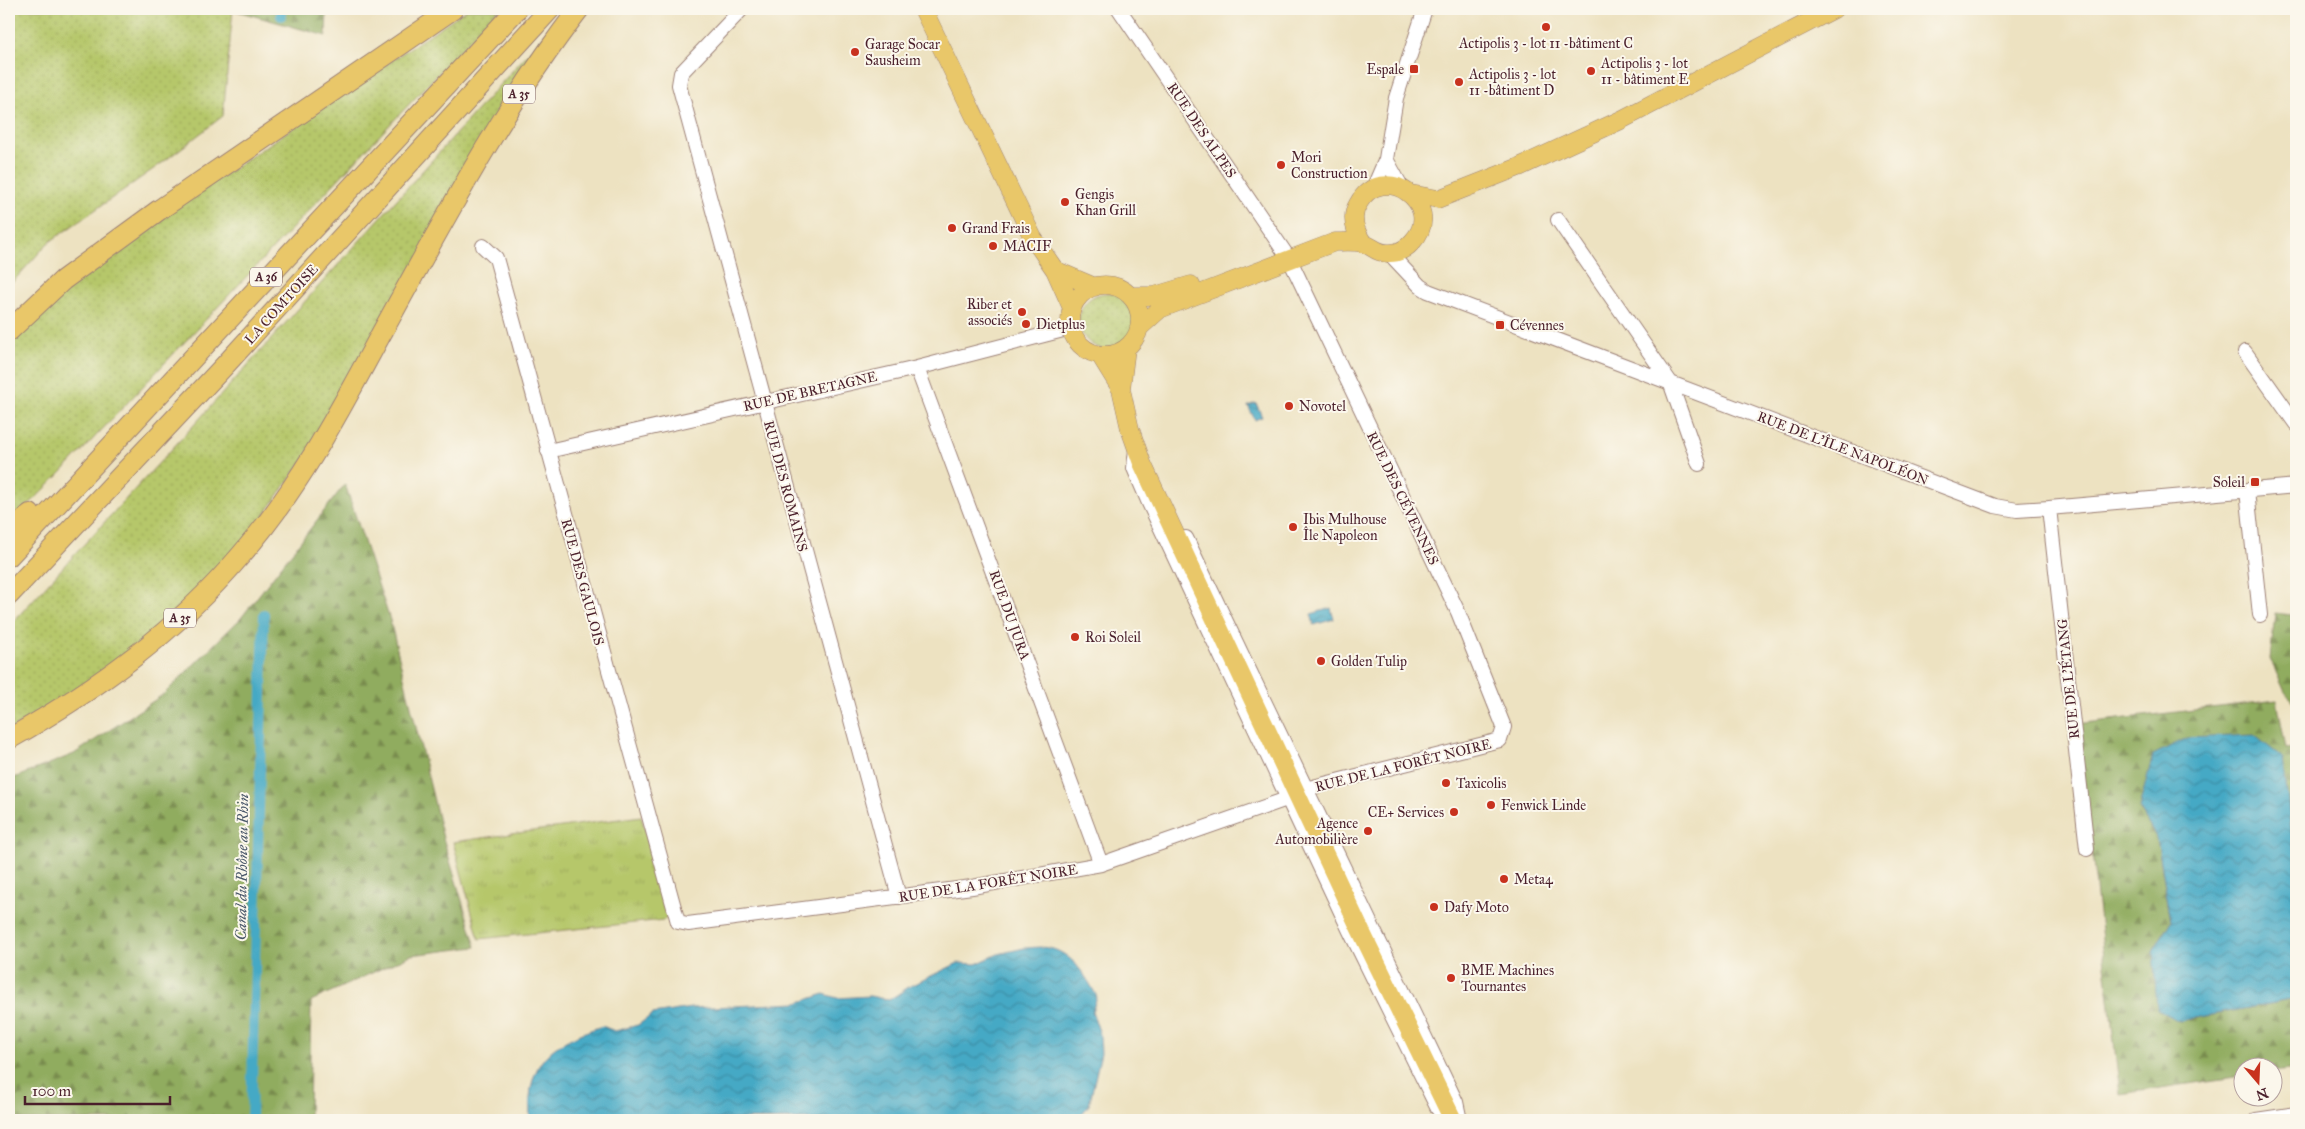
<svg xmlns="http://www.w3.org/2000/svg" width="2305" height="1129" font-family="'IM FELL Great Primer',serif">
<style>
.grass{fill:url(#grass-dots);stroke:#80734a}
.forest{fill:url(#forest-firs);stroke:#6d6644}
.park{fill:url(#park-tufts);stroke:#80734a}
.water{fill:url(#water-waves);stroke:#486478}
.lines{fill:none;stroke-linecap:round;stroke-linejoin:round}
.canal{stroke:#45a9c5;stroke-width:10}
.minor-casing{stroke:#9c8076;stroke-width:16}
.major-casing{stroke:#9c8076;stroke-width:19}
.highway-casing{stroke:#9c8076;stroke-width:22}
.minor{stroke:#fff;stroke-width:14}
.major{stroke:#e9c769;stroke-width:18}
.highway{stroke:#e9c769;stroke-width:20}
.poi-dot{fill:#c8321e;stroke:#fbf7ec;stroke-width:2}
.labels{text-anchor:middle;stroke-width:4;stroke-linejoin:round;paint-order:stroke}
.shield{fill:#fbf7ec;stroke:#7f6065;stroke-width:1}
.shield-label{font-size:12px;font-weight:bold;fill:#4a1f2b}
.poi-label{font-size:14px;fill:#4a1f2b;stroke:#fbf7ec;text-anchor:start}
.street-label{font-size:14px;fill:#4a1f2b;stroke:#fbf7ec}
.water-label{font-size:15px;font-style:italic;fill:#485669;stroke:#fbf7ec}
</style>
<defs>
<pattern id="grass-dots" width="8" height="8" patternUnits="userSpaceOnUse" patternTransform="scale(1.25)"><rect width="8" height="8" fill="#b6c76a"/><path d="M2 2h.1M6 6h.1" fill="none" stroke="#9eaa5c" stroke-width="1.8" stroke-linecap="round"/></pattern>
<pattern id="forest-firs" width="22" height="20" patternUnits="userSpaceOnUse" patternTransform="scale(1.25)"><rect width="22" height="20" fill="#90ac5e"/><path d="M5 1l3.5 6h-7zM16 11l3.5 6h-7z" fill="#788b4e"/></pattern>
<pattern id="park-tufts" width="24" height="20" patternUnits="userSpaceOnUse" patternTransform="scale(1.25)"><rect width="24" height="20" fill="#b6c76a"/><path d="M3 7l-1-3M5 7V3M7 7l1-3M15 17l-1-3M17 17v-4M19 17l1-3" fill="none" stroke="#9eaa5c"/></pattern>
<pattern id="water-waves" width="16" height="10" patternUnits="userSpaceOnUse" patternTransform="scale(1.25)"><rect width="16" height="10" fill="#45a9c5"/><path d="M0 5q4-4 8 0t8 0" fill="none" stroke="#3c89a0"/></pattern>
</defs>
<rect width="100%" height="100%" fill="#fbf7ec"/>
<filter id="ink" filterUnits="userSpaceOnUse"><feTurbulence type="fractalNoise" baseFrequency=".02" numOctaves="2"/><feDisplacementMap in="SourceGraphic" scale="10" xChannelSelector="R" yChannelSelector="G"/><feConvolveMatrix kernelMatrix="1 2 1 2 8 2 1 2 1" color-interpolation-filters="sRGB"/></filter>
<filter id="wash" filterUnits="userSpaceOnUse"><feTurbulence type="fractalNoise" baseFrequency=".0096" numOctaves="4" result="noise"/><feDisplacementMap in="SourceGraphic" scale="20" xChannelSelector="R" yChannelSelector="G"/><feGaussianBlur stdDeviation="1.12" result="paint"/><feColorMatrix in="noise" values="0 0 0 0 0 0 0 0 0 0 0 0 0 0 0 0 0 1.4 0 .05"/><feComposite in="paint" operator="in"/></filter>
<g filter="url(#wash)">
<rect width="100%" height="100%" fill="#ede2c1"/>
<path class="grass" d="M9,9H233L223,116L162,163L48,243L9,286Z
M467,9H499L62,472L9,524V343L68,287L164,216Z
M568,9L309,452L238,552L107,672L9,730V626L193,426Z
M1079 321a28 28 0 1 1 56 0a28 28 0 1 1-56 0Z"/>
<path class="forest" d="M233,9H327L326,36L233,10Z
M345,484L390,620L443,838L476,947L411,955L311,1001L309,1120H9V780L74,754L164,694L241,618Z
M2275,613L2292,615L2296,630V705L2285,692L2270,659Z
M2277,700L2286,749L2296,748V854L2293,845L2139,808L2157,839L2171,921L2153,951L2179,1021L2296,999V1069L2273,1072L2272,1066H2242V1076L2120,1094L2077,724Z"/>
<path class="park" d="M641,816L669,914L664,920L479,939L453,842Z"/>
<path class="water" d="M1256,403L1262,417L1255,420L1248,406Z
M1331,608L1334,619L1314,625L1311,614Z
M2254,735L2283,758L2293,845L2296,854V999L2179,1021L2157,1009L2153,951L2171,921L2157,839L2139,808L2153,755L2187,738Z
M1024,948C1031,948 1040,946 1048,948C1071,951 1087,977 1097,997L1092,1011L1100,1034L1101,1053L1089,1105L1077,1120L530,1119C526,1060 551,1043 602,1026L615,1031L638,1025L653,1014L691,1008L797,1003L824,994L837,998L870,996L889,1000L910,986L958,963L976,964L998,954Z"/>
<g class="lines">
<path class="canal" d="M281,16V9
M251,1120L264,614"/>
</g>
</g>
<g filter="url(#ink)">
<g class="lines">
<defs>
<path id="minor" d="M742,9L681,73L679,85L899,897
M1119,9L1290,260L1458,612L1504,727L1500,740L1305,789
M1386,159L1402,188
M1373,189L1386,159L1396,98L1425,9
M1558,220L1670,382L1699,464
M483,246L496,258L678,922L688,924L972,887L1101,864L1287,799
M1389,253L1420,286L1428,291L1995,506L2017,510L2049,508L2296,486
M2245,352L2296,424
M917,368L1101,864
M1136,449L1134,468L1149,503L1350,931L1438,1109L1448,1120
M548,451L917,368L1071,328
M2247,490L2260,615
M2049,508L2087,849
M1186,538L1456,1102L1459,1116L1457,1120
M2256,1120L2296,1114"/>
<path id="major" d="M923,9L1033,238L1055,270L1072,308
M1411,194L1438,199L1519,167L1621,120L1834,9
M1055,270L1095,287
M1070 320a35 35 0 1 1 70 0a35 35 0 1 1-70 0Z
M1131,296H1154L1191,285
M1140,327L1160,309L1335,242C1343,242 1354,241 1362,243C1372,245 1376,254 1390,253C1399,253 1407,248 1413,241C1446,205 1383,159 1358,204C1350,217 1355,231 1363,243
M1126,348L1121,389L1130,429L1142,463L1359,927L1453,1120
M1100,355L1121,389"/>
<path id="highway" d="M9,331L63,280L159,210L453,9
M9,535L30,514
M9,556L517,9
M9,595L227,363L550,9
M9,739C97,689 175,633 241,555C298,490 339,412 380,336C442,224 501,110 579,9"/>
</defs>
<use href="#minor" class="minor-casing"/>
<use href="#major" class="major-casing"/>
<use href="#highway" class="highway-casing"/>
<use href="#minor" class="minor"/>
<use href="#major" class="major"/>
<use href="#highway" class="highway"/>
</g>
</g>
<g class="poi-dot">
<circle cx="1546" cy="27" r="5"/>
<circle cx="855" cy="52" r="5"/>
<rect x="1409" y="64" width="10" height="10" rx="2.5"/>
<circle cx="1591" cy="71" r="5"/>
<circle cx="1459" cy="82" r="5"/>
<circle cx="1281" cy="165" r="5"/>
<circle cx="1065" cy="202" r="5"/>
<circle cx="952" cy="228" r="5"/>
<circle cx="993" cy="246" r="5"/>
<circle cx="1022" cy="312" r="5"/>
<circle cx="1026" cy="324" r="5"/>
<rect x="1495" y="320" width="10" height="10" rx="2.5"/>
<circle cx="1289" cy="406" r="5"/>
<rect x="2250" y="477" width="10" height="10" rx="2.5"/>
<circle cx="1293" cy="527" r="5"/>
<circle cx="1075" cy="637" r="5"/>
<circle cx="1321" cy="661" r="5"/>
<circle cx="1446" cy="783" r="5"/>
<circle cx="1491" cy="805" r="5"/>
<circle cx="1454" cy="812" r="5"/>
<circle cx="1368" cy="831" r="5"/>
<circle cx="1504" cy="879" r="5"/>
<circle cx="1434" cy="907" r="5"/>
<circle cx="1451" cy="978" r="5"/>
</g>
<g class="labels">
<g class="shield">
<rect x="503" y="84.5" width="32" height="19" rx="4"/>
<rect x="250" y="267.5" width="32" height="19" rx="4"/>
<rect x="164" y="608.5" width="32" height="19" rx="4"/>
</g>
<g class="shield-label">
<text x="519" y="98">A 35</text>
<text x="266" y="281">A 36</text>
<text x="180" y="622">A 35</text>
</g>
<g class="poi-label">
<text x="1546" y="48" text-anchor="middle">Actipolis 3 - lot 11 -bâtiment C</text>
<text x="865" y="49">Garage Socar<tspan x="865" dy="16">Sausheim</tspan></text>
<text x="1601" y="68">Actipolis 3 - lot<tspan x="1601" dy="16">11 - bâtiment E</tspan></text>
<text x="1404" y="74" text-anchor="end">Espale</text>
<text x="1469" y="79">Actipolis 3 - lot<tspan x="1469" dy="16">11 -bâtiment D</tspan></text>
<text x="1291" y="162">Mori<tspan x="1291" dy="16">Construction</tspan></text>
<text x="1075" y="199">Gengis<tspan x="1075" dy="16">Khan Grill</tspan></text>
<text x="962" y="233">Grand Frais</text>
<text x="1003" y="251">MACIF</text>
<text x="1012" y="309" text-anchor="end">Riber et<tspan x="1012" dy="16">associés</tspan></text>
<text x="1036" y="329">Dietplus</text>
<text x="1510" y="330">Cévennes</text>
<text x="1299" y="411">Novotel</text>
<text x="2245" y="487" text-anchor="end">Soleil</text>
<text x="1303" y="524">Ibis Mulhouse<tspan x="1303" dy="16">Île Napoleon</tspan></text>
<text x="1085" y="642">Roi Soleil</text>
<text x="1331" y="666">Golden Tulip</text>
<text x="1456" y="788">Taxicolis</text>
<text x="1501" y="810">Fenwick Linde</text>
<text x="1444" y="817" text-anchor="end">CE+ Services</text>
<text x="1358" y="828" text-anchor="end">Agence<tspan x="1358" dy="16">Automobilière</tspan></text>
<text x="1514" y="884">Meta4</text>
<text x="1444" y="912">Dafy Moto</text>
<text x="1461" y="975">BME Machines<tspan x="1461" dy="16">Tournantes</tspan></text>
</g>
<g class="street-label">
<text transform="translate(1202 130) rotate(56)" y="5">RUE DES ALPES</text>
<text transform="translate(281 304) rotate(-48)" y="5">LA COMTOISE</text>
<text transform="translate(810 391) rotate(-13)" y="5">RUE DE BRETAGNE</text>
<text transform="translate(1843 448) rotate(21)" y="5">RUE DE L'ÎLE NAPOLÉON</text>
<text transform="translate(786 486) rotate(75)" y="5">RUE DES ROMAINS</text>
<text transform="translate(1403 498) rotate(64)" y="5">RUE DES CÉVENNES</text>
<text transform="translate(583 582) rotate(75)" y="5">RUE DES GAULOIS</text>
<text transform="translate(1010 615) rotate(70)" y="5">RUE DU JURA</text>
<text transform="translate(2068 679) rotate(-96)" y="5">RUE DE L'ÉTANG</text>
<text transform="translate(1403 765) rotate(-14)" y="5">RUE DE LA FORÊT NOIRE</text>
<text transform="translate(988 883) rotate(-9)" y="5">RUE DE LA FORÊT NOIRE</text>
</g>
<g class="water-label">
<text transform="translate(242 867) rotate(-89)" y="5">Canal du Rhône au Rhin</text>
</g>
</g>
<rect width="2305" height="1129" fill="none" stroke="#fbf7ec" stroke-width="30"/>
<g transform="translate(2258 1082) rotate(161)"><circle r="24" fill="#fbf7ec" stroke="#b4a19f"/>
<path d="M0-4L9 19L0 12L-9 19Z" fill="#c8321e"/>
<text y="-8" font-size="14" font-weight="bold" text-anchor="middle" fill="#4a1f2b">N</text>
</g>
<path d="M25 1096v8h145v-8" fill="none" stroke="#4a1f2b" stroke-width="2.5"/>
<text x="32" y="1096" font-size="15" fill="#4a1f2b" stroke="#fbf7ec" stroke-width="4" paint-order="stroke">100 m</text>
</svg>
